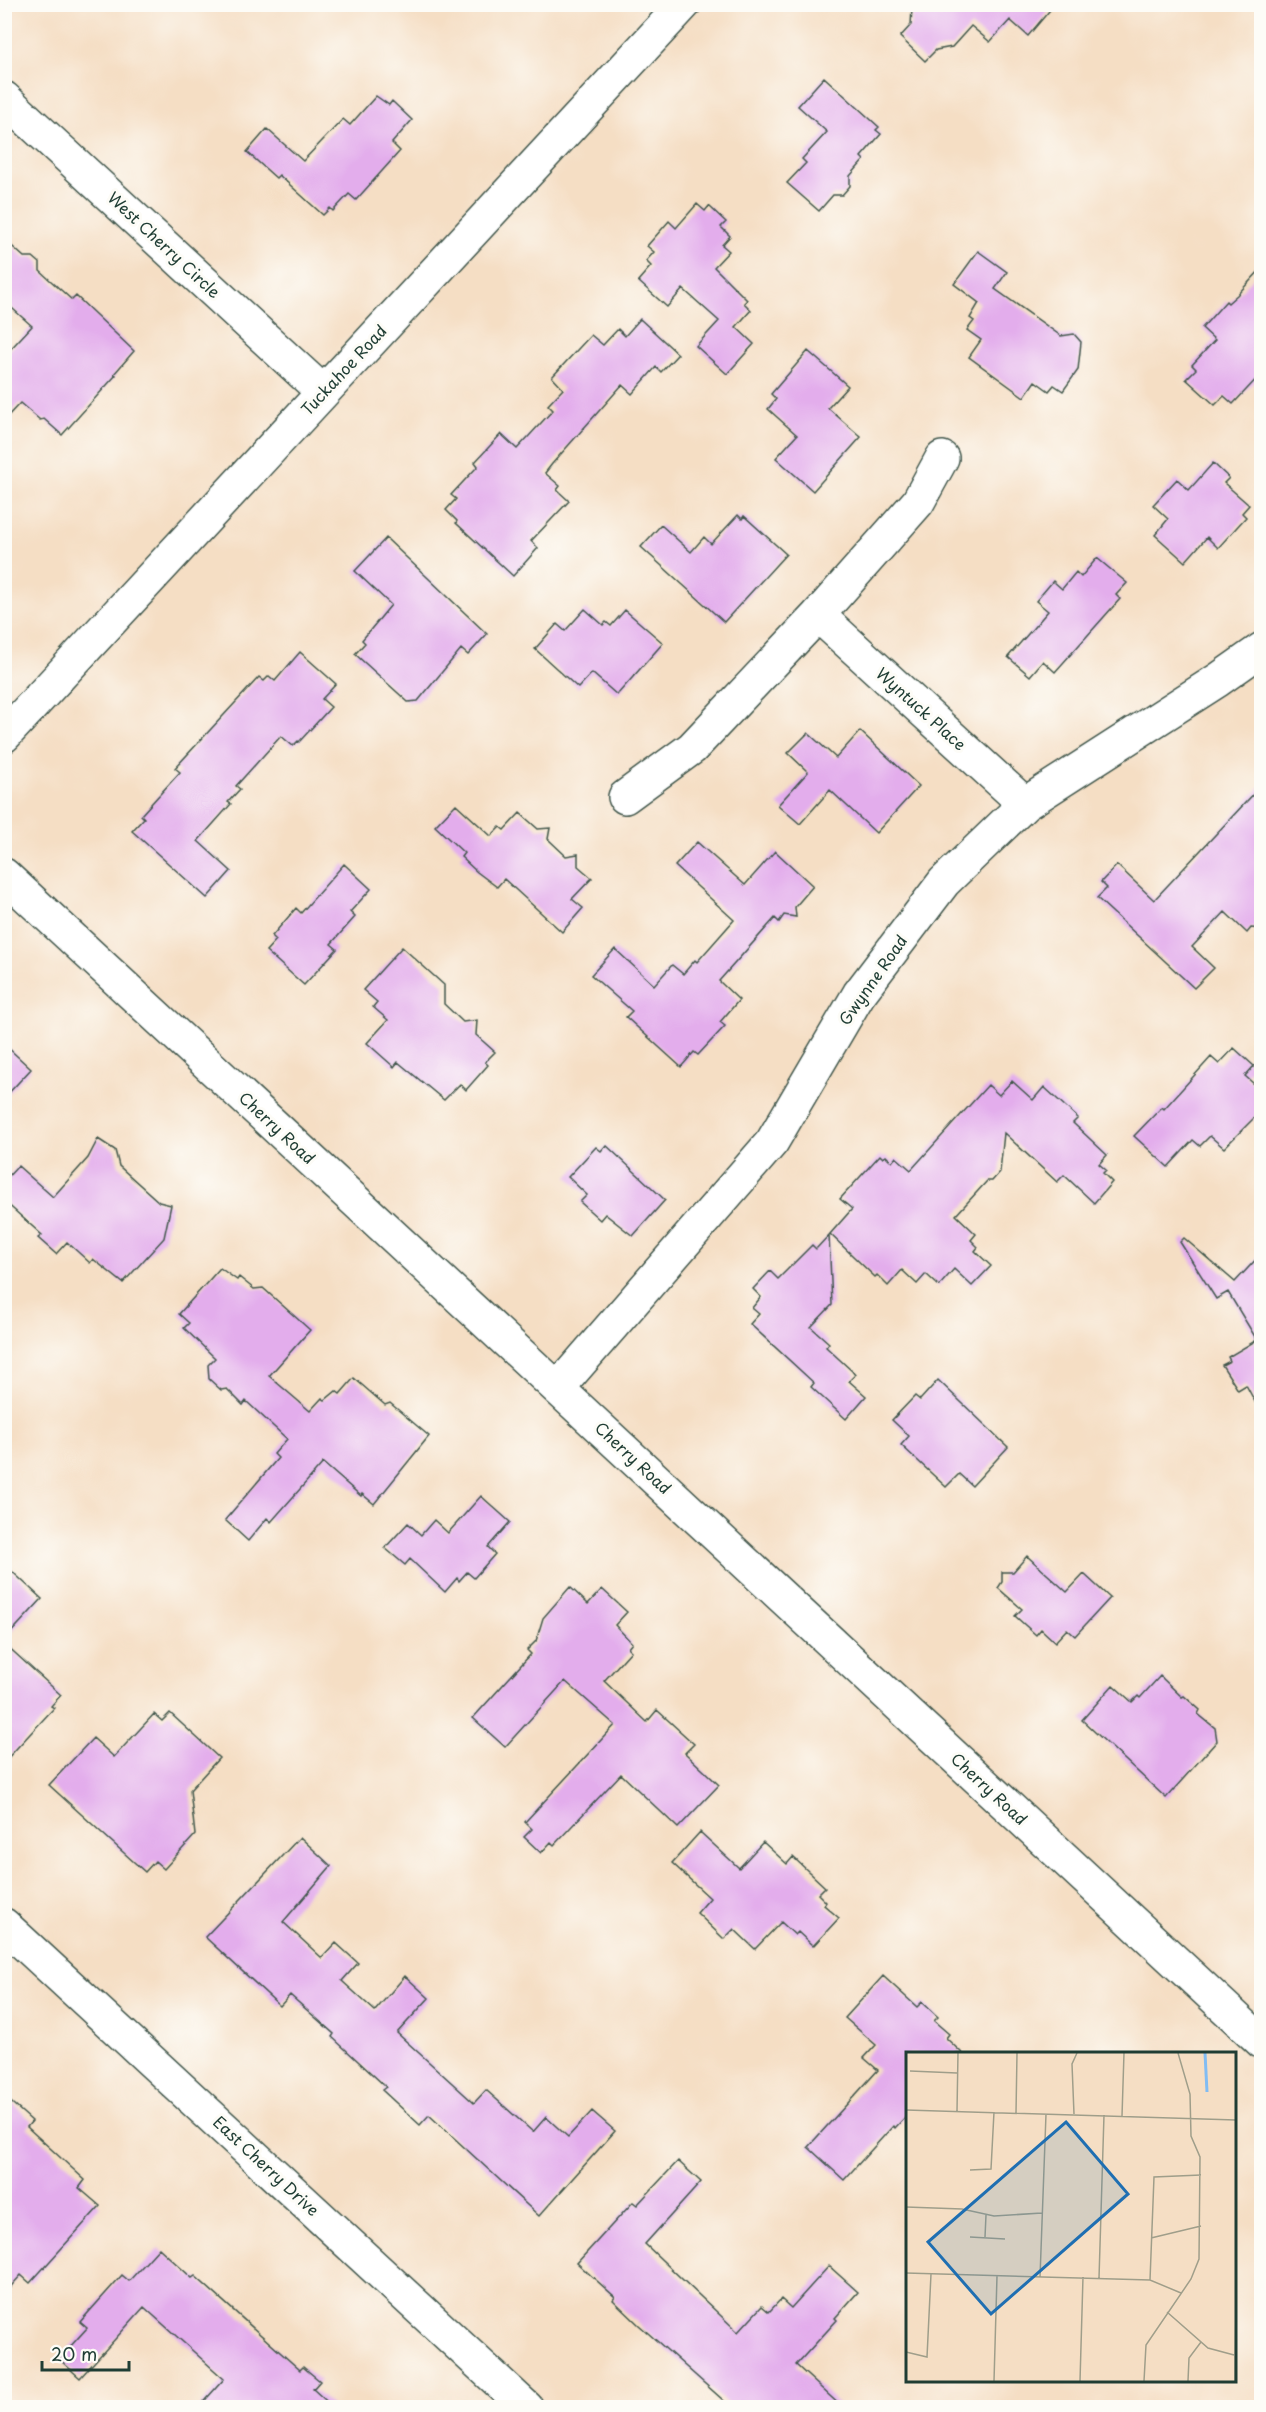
<svg xmlns="http://www.w3.org/2000/svg" width="1266" height="2412" font-family="'Playpen Sans',sans-serif">
<style>
.building{fill:#e3adec}
.lines{fill:none;stroke-linecap:round;stroke-linejoin:round}
.minor-casing{stroke:#3f554a;stroke-width:36}
.minor{stroke:#fff;stroke-width:33}
.labels{text-anchor:middle;stroke-width:6;stroke-linejoin:round;paint-order:stroke}
.street-label{font-size:16px;fill:#1f3d34;stroke:#fdfcf7}
.inset-river{fill:none;stroke:#81bcf3;stroke-width:3}
.inset-road{fill:none;stroke:#9f9e8a;stroke-width:1.5}
.view{fill:#1f6fb2;fill-opacity:0.15;stroke:#1f6fb2;stroke-width:3}
.inset-edge{fill:none;stroke:#1f3d34;stroke-width:3}
</style>
<rect width="100%" height="100%" fill="#fdfcf7"/>
<filter id="ink" filterUnits="userSpaceOnUse"><feTurbulence type="fractalNoise" baseFrequency=".0167" numOctaves="2"/><feDisplacementMap in="SourceGraphic" scale="12" xChannelSelector="R" yChannelSelector="G"/><feConvolveMatrix kernelMatrix="1 2 1 2 8 2 1 2 1" color-interpolation-filters="sRGB"/></filter>
<filter id="wash" filterUnits="userSpaceOnUse"><feTurbulence type="fractalNoise" baseFrequency=".008" numOctaves="4" result="noise"/><feDisplacementMap in="SourceGraphic" scale="24" xChannelSelector="R" yChannelSelector="G"/><feGaussianBlur stdDeviation="1.35" result="paint"/><feColorMatrix in="noise" values="0 0 0 0 0 0 0 0 0 0 0 0 0 0 0 0 0 1.4 0 .05"/><feComposite in="paint" operator="in"/></filter>
<g filter="url(#wash)">
<rect width="100%" height="100%" fill="#f5dec4"/>
<g id="blocks">
<path class="building" d="M926,4H1055L1028,36L1010,20L990,42L971,26L952,47L936,50L925,61L900,37L911,25L912,8Z
M824,77L879,127L876,130L881,134L861,157L864,160L850,176V186L842,195H833L819,211L787,183L806,163L802,159L827,132L798,106Z
M376,96L389,105L392,101L412,120L392,143L400,151L356,200L349,194L333,211L330,208L323,215L279,175L276,178L247,152L267,129L303,161L343,119L350,125Z
M697,204L705,211L709,206L726,222L721,227L730,236L722,245L729,251L714,267L747,300L744,303L751,310L736,327L754,344L727,374L696,346L719,321L683,289L667,307L638,281L651,266L646,261L654,252L647,246L669,221L676,228Z
M4,239L24,257H33L40,263V271L72,300L76,296L134,351L114,374L116,375L62,435L44,419L40,420L20,403L4,420V356L32,326L4,301Z
M978,251L1007,272L995,289L1061,336L1074,334L1081,342L1078,370L1063,391L1054,385L1049,391L1035,381L1024,397L969,357L981,340L967,330L974,321L970,318L979,303L954,284Z
M1262,268V373L1233,404L1224,396L1215,405L1186,379L1196,369L1192,365L1215,340L1202,328L1226,301L1228,303L1237,295Z
M640,319L678,354L661,372L656,367L632,394L622,385L552,464L545,473L560,486L557,490L569,501L531,541L538,548L513,576L456,523L457,521L446,510L456,499L451,495L478,466L475,462L501,434L517,449L553,410L548,405L563,389L552,377L591,335L603,345L618,329L625,336Z
M808,351L848,386L828,408L861,437L813,491L776,458L797,435L768,409L776,399L771,394Z
M1213,463L1229,478L1224,483L1249,505L1242,513L1246,517L1218,548L1207,537L1185,562L1155,535L1168,519L1153,505L1177,479L1189,490Z
M738,515L742,519L744,516L786,554L724,622L641,547L661,525L691,552L704,537L711,544Z
M386,538L487,634L468,655L461,649L418,701L408,702L355,654L365,643L362,640L391,605L355,571Z
M1097,558L1127,583L1116,595L1120,599L1055,672L1043,661L1030,676L1008,657L1048,611L1036,601L1053,581L1062,589L1076,572L1081,577Z
M585,609L603,625L606,622L611,626L625,610L663,643L617,695L592,673L578,688L535,649L557,624L565,631Z
M300,652L336,684L322,699L331,707L299,742L298,741L293,746L281,736L236,786L240,789L228,802L231,804L198,841L231,871L207,898L132,831L144,818L141,815L180,772L175,768L259,677L264,681L269,676L275,681Z
M860,731L919,786L876,833L830,790L800,824L778,805L808,772L788,753L808,733L836,758Z
M1262,785V929L1251,928L1247,933L1225,912L1192,947L1214,968L1194,988L1097,898L1107,888L1101,882L1117,865L1154,900Z
M456,804L491,836L500,827L504,830L520,813L538,829L550,828L548,839L566,856L578,854V866L592,878L572,899L583,908L562,932L504,879L497,887L477,872L461,857L464,853L435,826Z
M697,842L745,885L775,851L813,886L795,907L796,917L784,915L779,922L775,918L719,981L739,1000L720,1022L725,1026L698,1055L694,1052L681,1067L626,1017L632,1011L591,975L615,949L654,985L672,965L683,974L695,960L697,962L734,920L675,866Z
M344,864L371,889L350,912L355,917L331,944L337,949L304,985L266,951L276,940L272,936L296,908L301,913Z
M402,947L444,985V1004L463,1022L477,1020L476,1035L495,1052L485,1062L488,1065L466,1090L460,1084L444,1100L398,1062L394,1067L367,1043L388,1020L373,1007L377,1002L363,990Z
M4,1044L31,1069L4,1098Z
M1234,1048L1254,1066L1245,1076L1262,1091V1110L1224,1148L1210,1136L1200,1146L1193,1140L1168,1167L1134,1136L1162,1107L1164,1109L1211,1057L1219,1064Z
M1012,1081L1033,1100L1044,1087L1078,1118L1073,1123L1107,1155L1099,1164L1106,1170L1103,1173L1112,1182L1094,1203L1064,1175L1057,1182L1004,1133L1000,1172L992,1181H987L956,1215L976,1234L971,1240L978,1247L975,1251L991,1266L972,1286L954,1269L939,1286L926,1274L917,1284L902,1270L888,1286L877,1275L875,1277L830,1234L852,1209L840,1199L880,1155L883,1158L886,1156L892,1162L896,1157L911,1170L988,1085L999,1095Z
M98,1139L115,1150L119,1166L159,1202L171,1205L164,1238L123,1283L93,1259L90,1263L67,1242L56,1254L38,1238L42,1235L4,1201V1181L18,1166L53,1197L88,1158Z
M606,1145L665,1200L633,1236L605,1214L600,1220L580,1202L587,1195L568,1177L596,1147L601,1151Z
M829,1235L832,1305L811,1327L829,1343L826,1347L852,1371L855,1375L849,1381L866,1396L846,1419L811,1387L814,1383L750,1324L759,1314L752,1308L761,1297L753,1289L770,1271L778,1279L812,1245L816,1249Z
M1184,1238L1235,1282L1262,1253V1415L1246,1385L1238,1390L1222,1365L1230,1361L1228,1357L1257,1340L1228,1292L1216,1299L1180,1242Z
M220,1268L237,1280L239,1277L254,1289L263,1288L310,1330L269,1376L310,1411L322,1398L325,1400L336,1391L340,1394L354,1378L385,1405L390,1403L429,1436L374,1504L362,1494L361,1496L323,1463L271,1522L267,1518L248,1541L225,1520L278,1458L274,1454L287,1439L246,1401L243,1405L227,1389L221,1390L209,1379L208,1365L215,1358L184,1328L189,1323L179,1314Z
M938,1380L1008,1447L972,1486L959,1474L946,1487L901,1445L909,1436L892,1420L915,1396L920,1400Z
M481,1496L510,1522L488,1547L495,1554L474,1578L467,1572L459,1581L457,1578L445,1592L410,1559L405,1565L385,1548L408,1523L421,1535L434,1520L448,1533Z
M1027,1556L1067,1592L1084,1574L1110,1598L1075,1636L1067,1629L1055,1642L1041,1629L1036,1635L1015,1616L1022,1609L998,1588L1002,1582V1572H1013Z
M4,1564L42,1599L4,1640Z
M570,1587L588,1604L602,1589L627,1612L615,1625L632,1643L628,1648L631,1651L604,1681L647,1722L657,1710L694,1744L685,1753L719,1785L678,1828L621,1774L554,1845L551,1842L541,1853L524,1837L532,1829L525,1822L615,1725L565,1681L505,1747L473,1718L531,1654L527,1650L536,1641L543,1618Z
M4,1643L61,1695L51,1706L54,1708L4,1762Z
M1160,1676L1182,1697L1184,1696L1200,1710L1198,1714L1215,1728L1217,1741L1166,1798L1082,1720L1113,1685L1132,1702L1138,1696L1140,1698Z
M170,1713L219,1758L190,1790L195,1835L164,1869L155,1861L145,1872L49,1785L93,1738L114,1757L154,1714L162,1721Z
M700,1832L739,1868L763,1842L787,1864L793,1857L825,1887L818,1894L826,1902L824,1905L839,1918L813,1946L798,1932L795,1935L781,1922L755,1949L734,1929L724,1939L697,1913L710,1898L672,1863Z
M300,1837L331,1866L283,1922L322,1958L336,1943L358,1963L342,1981L375,2011L405,1976L429,1998L397,2033L474,2103L486,2090L533,2132L546,2117L568,2137L592,2111L615,2131L539,2216L429,2115L420,2125L382,2090L386,2087L332,2037L334,2034L290,1995L280,2006L205,1937Z
M883,1976L917,2007L922,2002L938,2017L934,2021L949,2034L946,2038L963,2054H908V2114L895,2128L893,2126L844,2180L808,2147L878,2070L864,2058L876,2045L845,2018Z
M4,2096L32,2121L27,2127L85,2180L79,2188L100,2206L30,2283L21,2275L4,2294Z
M678,2161L701,2182L645,2244L738,2332L762,2306L769,2312L781,2299L791,2308L829,2266L858,2292L835,2318L837,2320L796,2365L843,2408H732L639,2325L613,2300L615,2297L577,2263L633,2202L637,2205Z
M159,2248L192,2278L195,2276L300,2370L303,2367L320,2381L313,2389L334,2408H198L224,2379L144,2307L80,2378L59,2359L87,2328L80,2322L122,2275L129,2281Z"/>
</g>
</g>
<g filter="url(#ink)">
<use href="#blocks" fill-opacity="0" stroke="#3f554a" stroke-width="1.5"/>
<g class="lines">
<defs>
<path id="minor" d="M4,98L323,392
M818,615L1025,804
M4,736L684,4
M625,797L692,748L818,615L918,502L942,458
M4,875L1262,2042
M558,1388L772,1142L859,994L944,882L1025,804L1218,680L1262,649
M4,1925L527,2408"/>
</defs>
<use href="#minor" class="minor-casing"/>
<use href="#minor" class="minor"/>
</g>
</g>
<g class="labels">
<g class="street-label">
<text transform="translate(164 245) rotate(43)" y="6">West Cherry Circle</text>
<text transform="translate(344 370) rotate(-47)" y="6">Tuckahoe Road</text>
<text transform="translate(921 709) rotate(42)" y="6">Wyntuck Place</text>
<text transform="translate(873 980) rotate(-55)" y="6">Gwynne Road</text>
<text transform="translate(277 1128) rotate(43)" y="6">Cherry Road</text>
<text transform="translate(633 1458) rotate(43)" y="6">Cherry Road</text>
<text transform="translate(989 1789) rotate(43)" y="6">Cherry Road</text>
<text transform="translate(266 2166) rotate(43)" y="6">East Cherry Drive</text>
</g>
</g>
<g transform="translate(906 2052)">
<rect width="330" height="330" fill="#f5dec4"/>
<path class="inset-river" d="M299,1L301,40"/>
<path class="inset-road" d="M4,19L51,21M0,58L330,68M51,59L52,1M110,61L111,1M168,62L166,12L171,1M216,64L218,1M64,118L85,117L88,60M0,155L56,157L88,164L136,161M64,185L99,187M79,185L80,163M245,186L295,174M0,221L244,228L275,241M134,225L140,62M193,226L198,63M244,228L248,125L295,123M261,260L302,296L328,303M0,300L21,305L25,222M88,329L91,224M174,329L177,225M238,329L240,293L285,227L293,207L294,105L285,84L284,42L272,1M282,329L283,306L295,290M329,329L330,252"/>
<path class="view" d="M160,70L222,142L85,262L22,190Z"/>
<rect width="330" height="330" class="inset-edge"/>
</g>
<rect width="1266" height="2412" fill="none" stroke="#fdfcf7" stroke-width="24"/>
<path d="M42 2361v9h87v-9" fill="none" stroke="#1f3d34" stroke-width="3"/>
<text x="51" y="2361" font-size="18" fill="#1f3d34" stroke="#fdfcf7" stroke-width="4.5" paint-order="stroke">20 m</text>
</svg>
